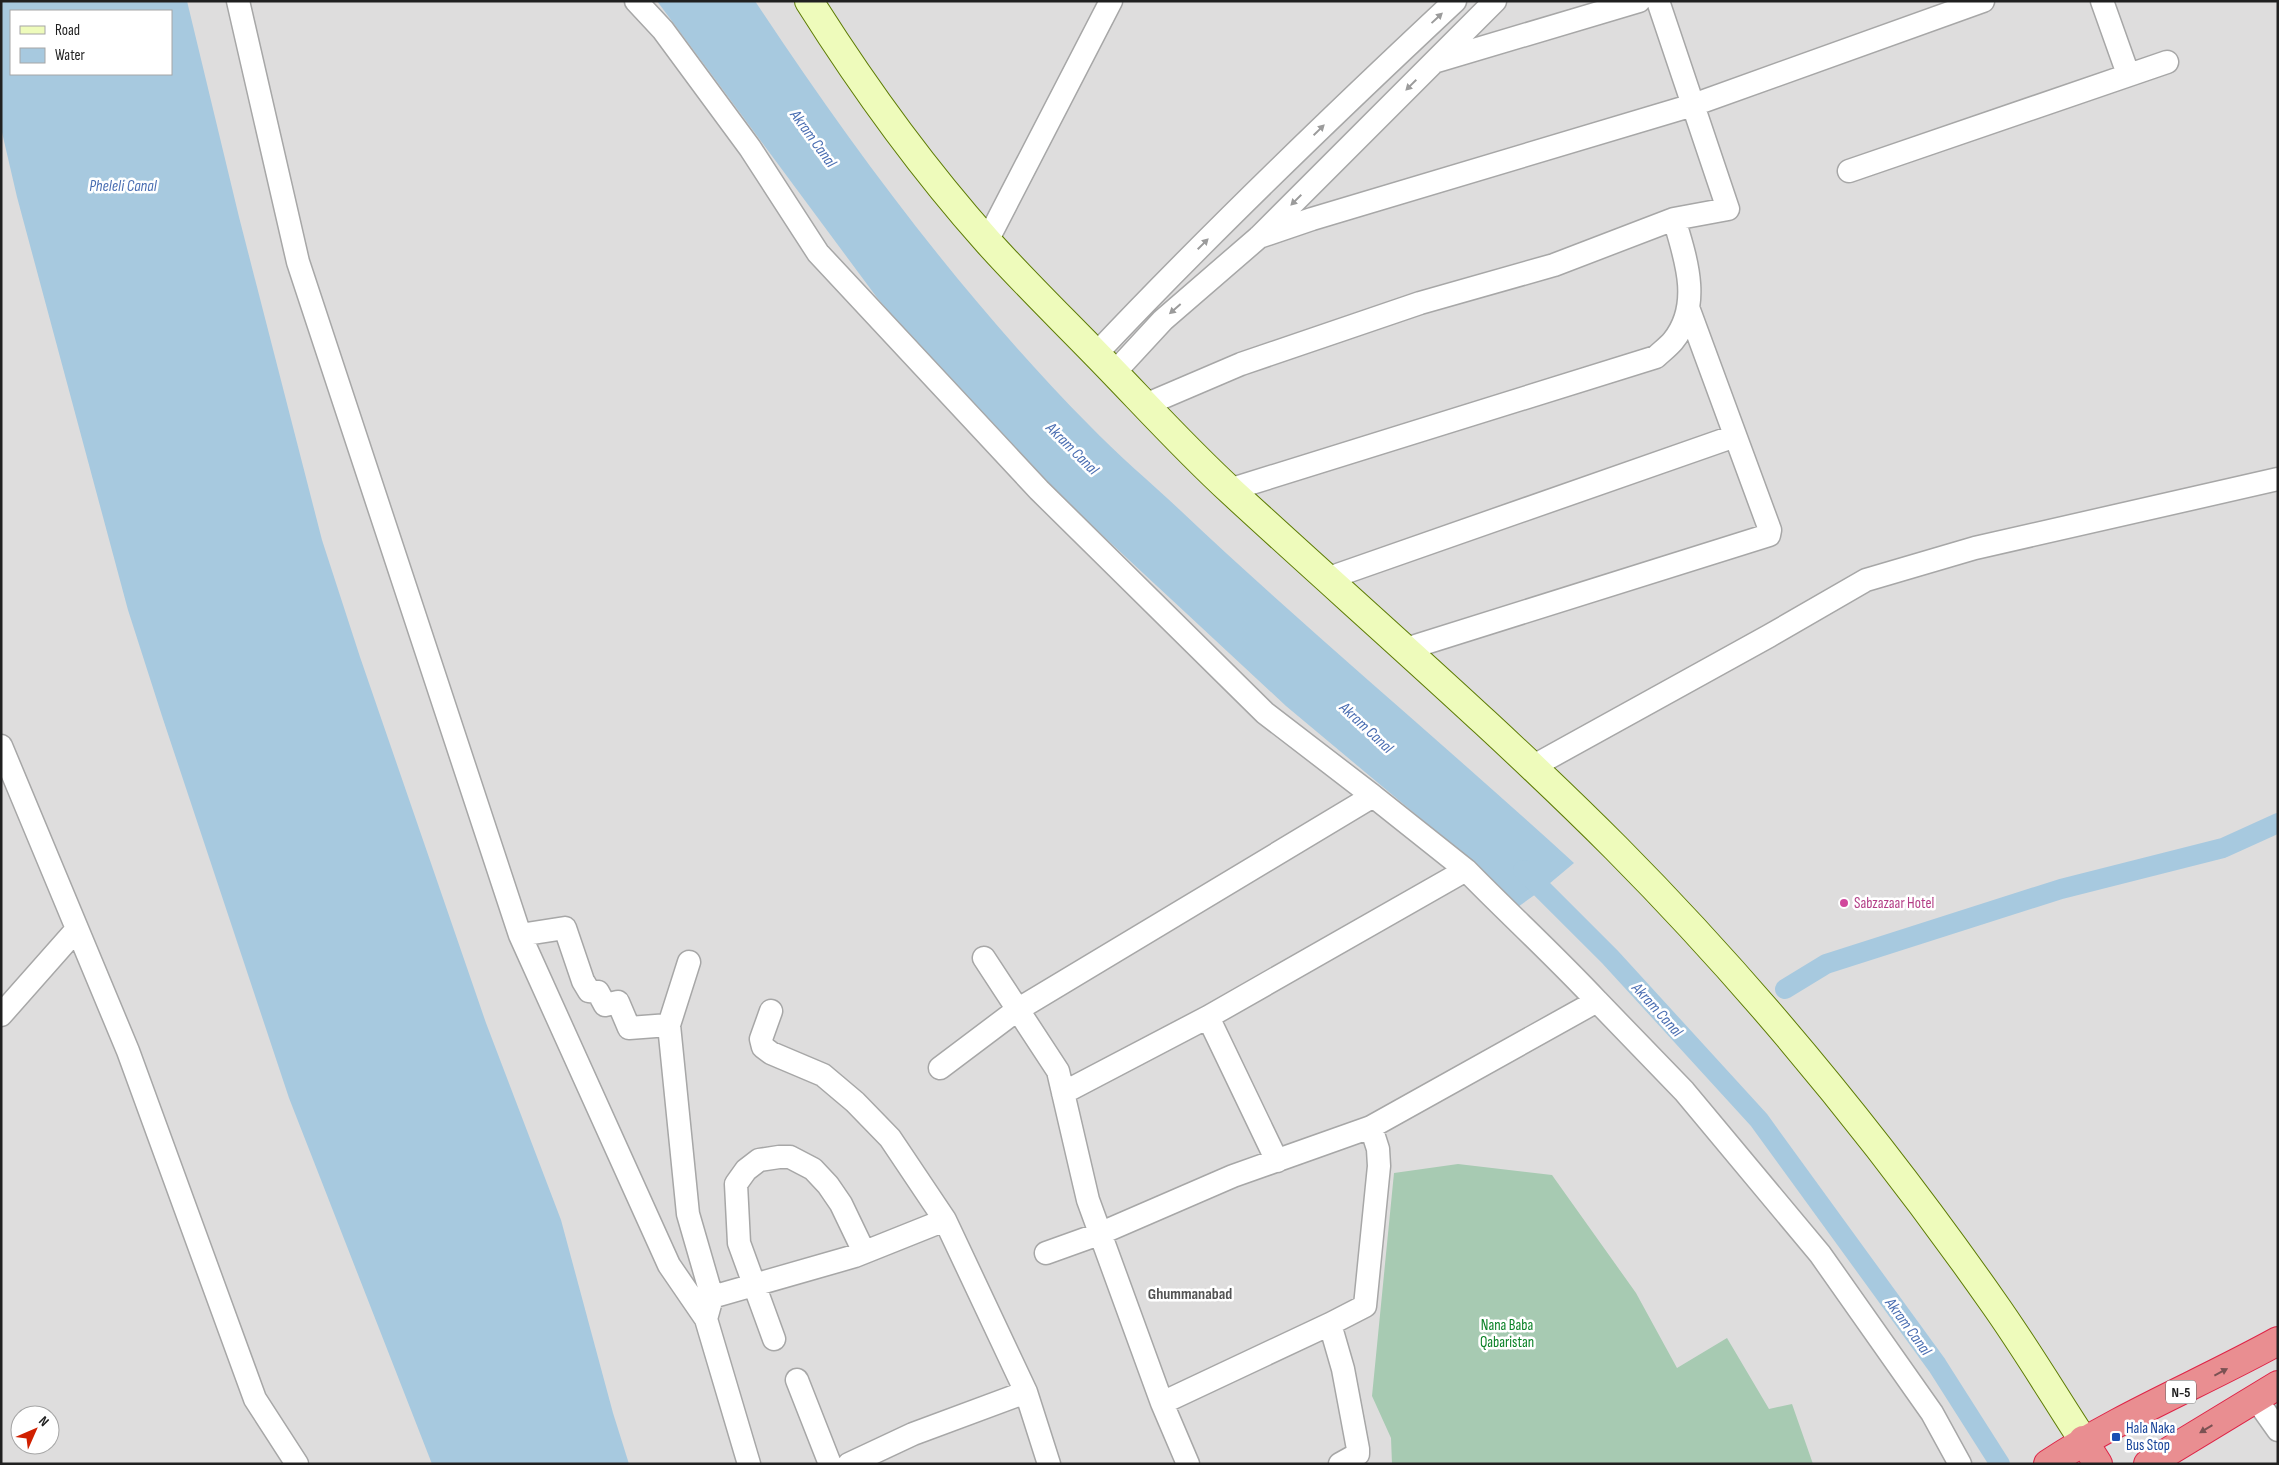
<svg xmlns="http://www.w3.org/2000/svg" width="2279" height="1465" font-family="'Sofia Sans Condensed',sans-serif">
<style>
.residential{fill:#dedddd;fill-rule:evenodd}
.cemetery{fill:#a7cab2}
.water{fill:#a7c9df;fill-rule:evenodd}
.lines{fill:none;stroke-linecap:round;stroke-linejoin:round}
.canal{stroke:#a7c9df;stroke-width:20}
.street-casing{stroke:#a7a7a7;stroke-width:25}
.secondary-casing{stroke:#5c7b03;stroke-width:30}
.highway-casing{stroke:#de2447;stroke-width:30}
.street{stroke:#fff;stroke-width:22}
.secondary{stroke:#eefbbb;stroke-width:28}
.highway{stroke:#e98e91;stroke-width:28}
.oneway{fill:#9b9b9b}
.oneway2{fill:#7a5253}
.hotel-dot{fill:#d1479c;stroke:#fff;stroke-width:2}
.transit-dot{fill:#1a4fb4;stroke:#fff;stroke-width:2}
.labels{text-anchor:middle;stroke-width:5;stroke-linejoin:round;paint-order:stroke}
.shield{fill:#fff;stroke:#636363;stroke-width:1}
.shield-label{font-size:14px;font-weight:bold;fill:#202020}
.hotel-label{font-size:15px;fill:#b23c85;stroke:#fff;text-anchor:start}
.park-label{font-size:15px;fill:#0a8226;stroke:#fff}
.transit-label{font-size:15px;fill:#164399;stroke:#fff;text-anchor:start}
.water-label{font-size:16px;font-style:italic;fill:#4a6eb2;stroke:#fff}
.neighbourhood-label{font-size:16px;font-weight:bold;fill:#535353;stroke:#fff}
</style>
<rect width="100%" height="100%" fill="#f1efe7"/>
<path class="residential" d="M1,1H2278V1464H1ZM11,11H171V74H11ZM20,1415H50V1445H20Z"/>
<path class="cemetery" d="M1458,1164L1552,1175L1636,1293L1677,1368L1727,1338L1769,1409L1792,1404L1813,1464H1392L1391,1438L1372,1396L1394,1173Z"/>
<path class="water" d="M1,1H187L239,217L322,540L360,657L486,1023L561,1220L613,1413L629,1464H432L289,1098L162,716L128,610L17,197L1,128ZM11,11H171V74H11Z
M657,1H755C855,152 962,296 1089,425C1118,455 1150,482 1181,511C1309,632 1444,744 1574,863L1543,889L1515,909L1438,833L1286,706L1186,613L1087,521L964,398L878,299Z"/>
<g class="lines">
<path class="canal" d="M1523,870L1610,957L1759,1120L1937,1365L2000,1464
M1785,989L1826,964L2061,889L2223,848L2278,823"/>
<defs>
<path id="street" d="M238,1L298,262L520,935L669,1265L706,1319
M636,1L663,30L750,148L818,253L1039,490L1265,713L1373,796
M2102,1L2128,74
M1437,61L1639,1
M1849,171L2167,62
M1259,237L1312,219L1693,105L1983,1
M987,241L1111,1
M1096,354C1211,232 1332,116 1455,1
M1114,373L1163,320L1259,237L1495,1
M1145,405L1241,364L1420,303L1554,265L1674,219L1728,209L1658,1
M1229,490L1656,357C1661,352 1668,347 1673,341C1702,305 1686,259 1674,219
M1329,578L1735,436
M1406,649L1769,535L1770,530L1689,310
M1,746L128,1051L255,1399L297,1464
M1532,767L1769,636L1866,580L1975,548L2278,479
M520,935L565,928L583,981L589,991L598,992L605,1005L618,1002L629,1028L669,1025
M984,958L1058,1071L1088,1200L1162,1403L1188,1464
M689,962L669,1025L688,1214L712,1297L706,1319L749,1464
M771,1011L761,1039L763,1047L771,1053L823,1075L855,1102L890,1138L945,1220
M1,1015L77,929
M1208,1017L1277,1161
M940,1068L1017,1010L1373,796L1466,870
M1063,1093L1208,1017L1466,870C1509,914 1555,956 1597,1001
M1046,1253L1099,1234L1233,1176L1371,1127L1597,1001L1684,1091L1820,1254L1932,1413L1960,1464
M712,1297L855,1256L945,1220L1026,1392L1049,1464
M1330,1324L1365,1306L1379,1166L1378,1149L1371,1127
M774,1339L739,1243L736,1184L746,1170L759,1160L779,1157H790L813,1169L828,1185L841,1204L864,1252
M797,1380L830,1464
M2256,1399L2278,1430
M1162,1403L1330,1324L1343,1369L1358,1449V1454L1340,1464
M849,1464L913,1434L1026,1392"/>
<path id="secondary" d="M809,1C862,85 922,168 988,242C1023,281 1060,317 1096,354C1141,400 1184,448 1232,492C1360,610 1492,724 1616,848C1755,988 1880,1141 1993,1302C2025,1347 2053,1394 2083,1440"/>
<path id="highway" d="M2083,1440L2098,1464
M2048,1464C2120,1416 2202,1383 2278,1341
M2148,1464L2278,1385"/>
</defs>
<use href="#street" class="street-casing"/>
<use href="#secondary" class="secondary-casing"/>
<use href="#highway" class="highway-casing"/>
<use href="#street" class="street"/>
<use href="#secondary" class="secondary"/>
<use href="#highway" class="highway"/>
</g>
<defs><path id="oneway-solid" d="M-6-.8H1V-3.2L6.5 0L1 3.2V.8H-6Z" transform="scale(1.25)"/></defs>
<g class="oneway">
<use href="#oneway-solid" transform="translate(1437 18) rotate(-43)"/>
<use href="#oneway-solid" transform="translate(1411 85) rotate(135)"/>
<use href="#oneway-solid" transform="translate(1319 130) rotate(-44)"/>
<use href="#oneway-solid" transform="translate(1296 200) rotate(135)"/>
<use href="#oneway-solid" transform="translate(1203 244) rotate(-45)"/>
<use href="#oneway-solid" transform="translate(1175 309) rotate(139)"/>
</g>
<g class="oneway2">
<use href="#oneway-solid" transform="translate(2221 1372) rotate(-28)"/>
<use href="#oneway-solid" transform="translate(2206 1429) rotate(149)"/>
</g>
<circle class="hotel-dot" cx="1844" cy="903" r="5"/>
<rect class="transit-dot" x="2111" y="1432" width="10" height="10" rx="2.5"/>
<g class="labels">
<rect class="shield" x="2166" y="1380.5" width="30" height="23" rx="4"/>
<g class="shield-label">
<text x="2181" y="1397">N-5</text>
</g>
<g class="hotel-label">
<text x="1854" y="908">Sabzazaar Hotel</text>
</g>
<g class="park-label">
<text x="1507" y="1330">Nana Baba<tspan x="1507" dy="17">Qabaristan</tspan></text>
</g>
<g class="transit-label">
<text x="2126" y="1433">Hala Naka<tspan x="2126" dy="17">Bus Stop</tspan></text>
</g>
<g class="water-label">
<text transform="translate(814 138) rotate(54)" y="6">Akram Canal</text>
<text x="123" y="191">Pheleli Canal</text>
<text transform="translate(1073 448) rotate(45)" y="6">Akram Canal</text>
<text transform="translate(1367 727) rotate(43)" y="6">Akram Canal</text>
<text transform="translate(1658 1009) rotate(48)" y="6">Akram Canal</text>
<text transform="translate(1909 1326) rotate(54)" y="6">Akram Canal</text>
</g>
<g class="neighbourhood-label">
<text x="1190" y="1299">Ghummanabad</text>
</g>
</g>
<rect width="2279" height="1465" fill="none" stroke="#202020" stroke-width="5"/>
<rect x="10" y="10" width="162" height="65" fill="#ffffff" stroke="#a6a6a6"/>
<rect x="20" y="26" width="25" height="8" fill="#eefbbb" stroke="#a6a6a6"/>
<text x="55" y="35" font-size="15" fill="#202020">Road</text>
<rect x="20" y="48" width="25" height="15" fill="#a7c9df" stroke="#a6a6a6"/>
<text x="55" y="60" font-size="15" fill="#202020">Water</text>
<g transform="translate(35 1430) rotate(45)"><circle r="24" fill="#ffffff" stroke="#a6a6a6"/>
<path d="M0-4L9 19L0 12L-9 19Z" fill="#d02000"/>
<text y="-8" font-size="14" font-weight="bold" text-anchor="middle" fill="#202020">N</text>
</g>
</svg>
